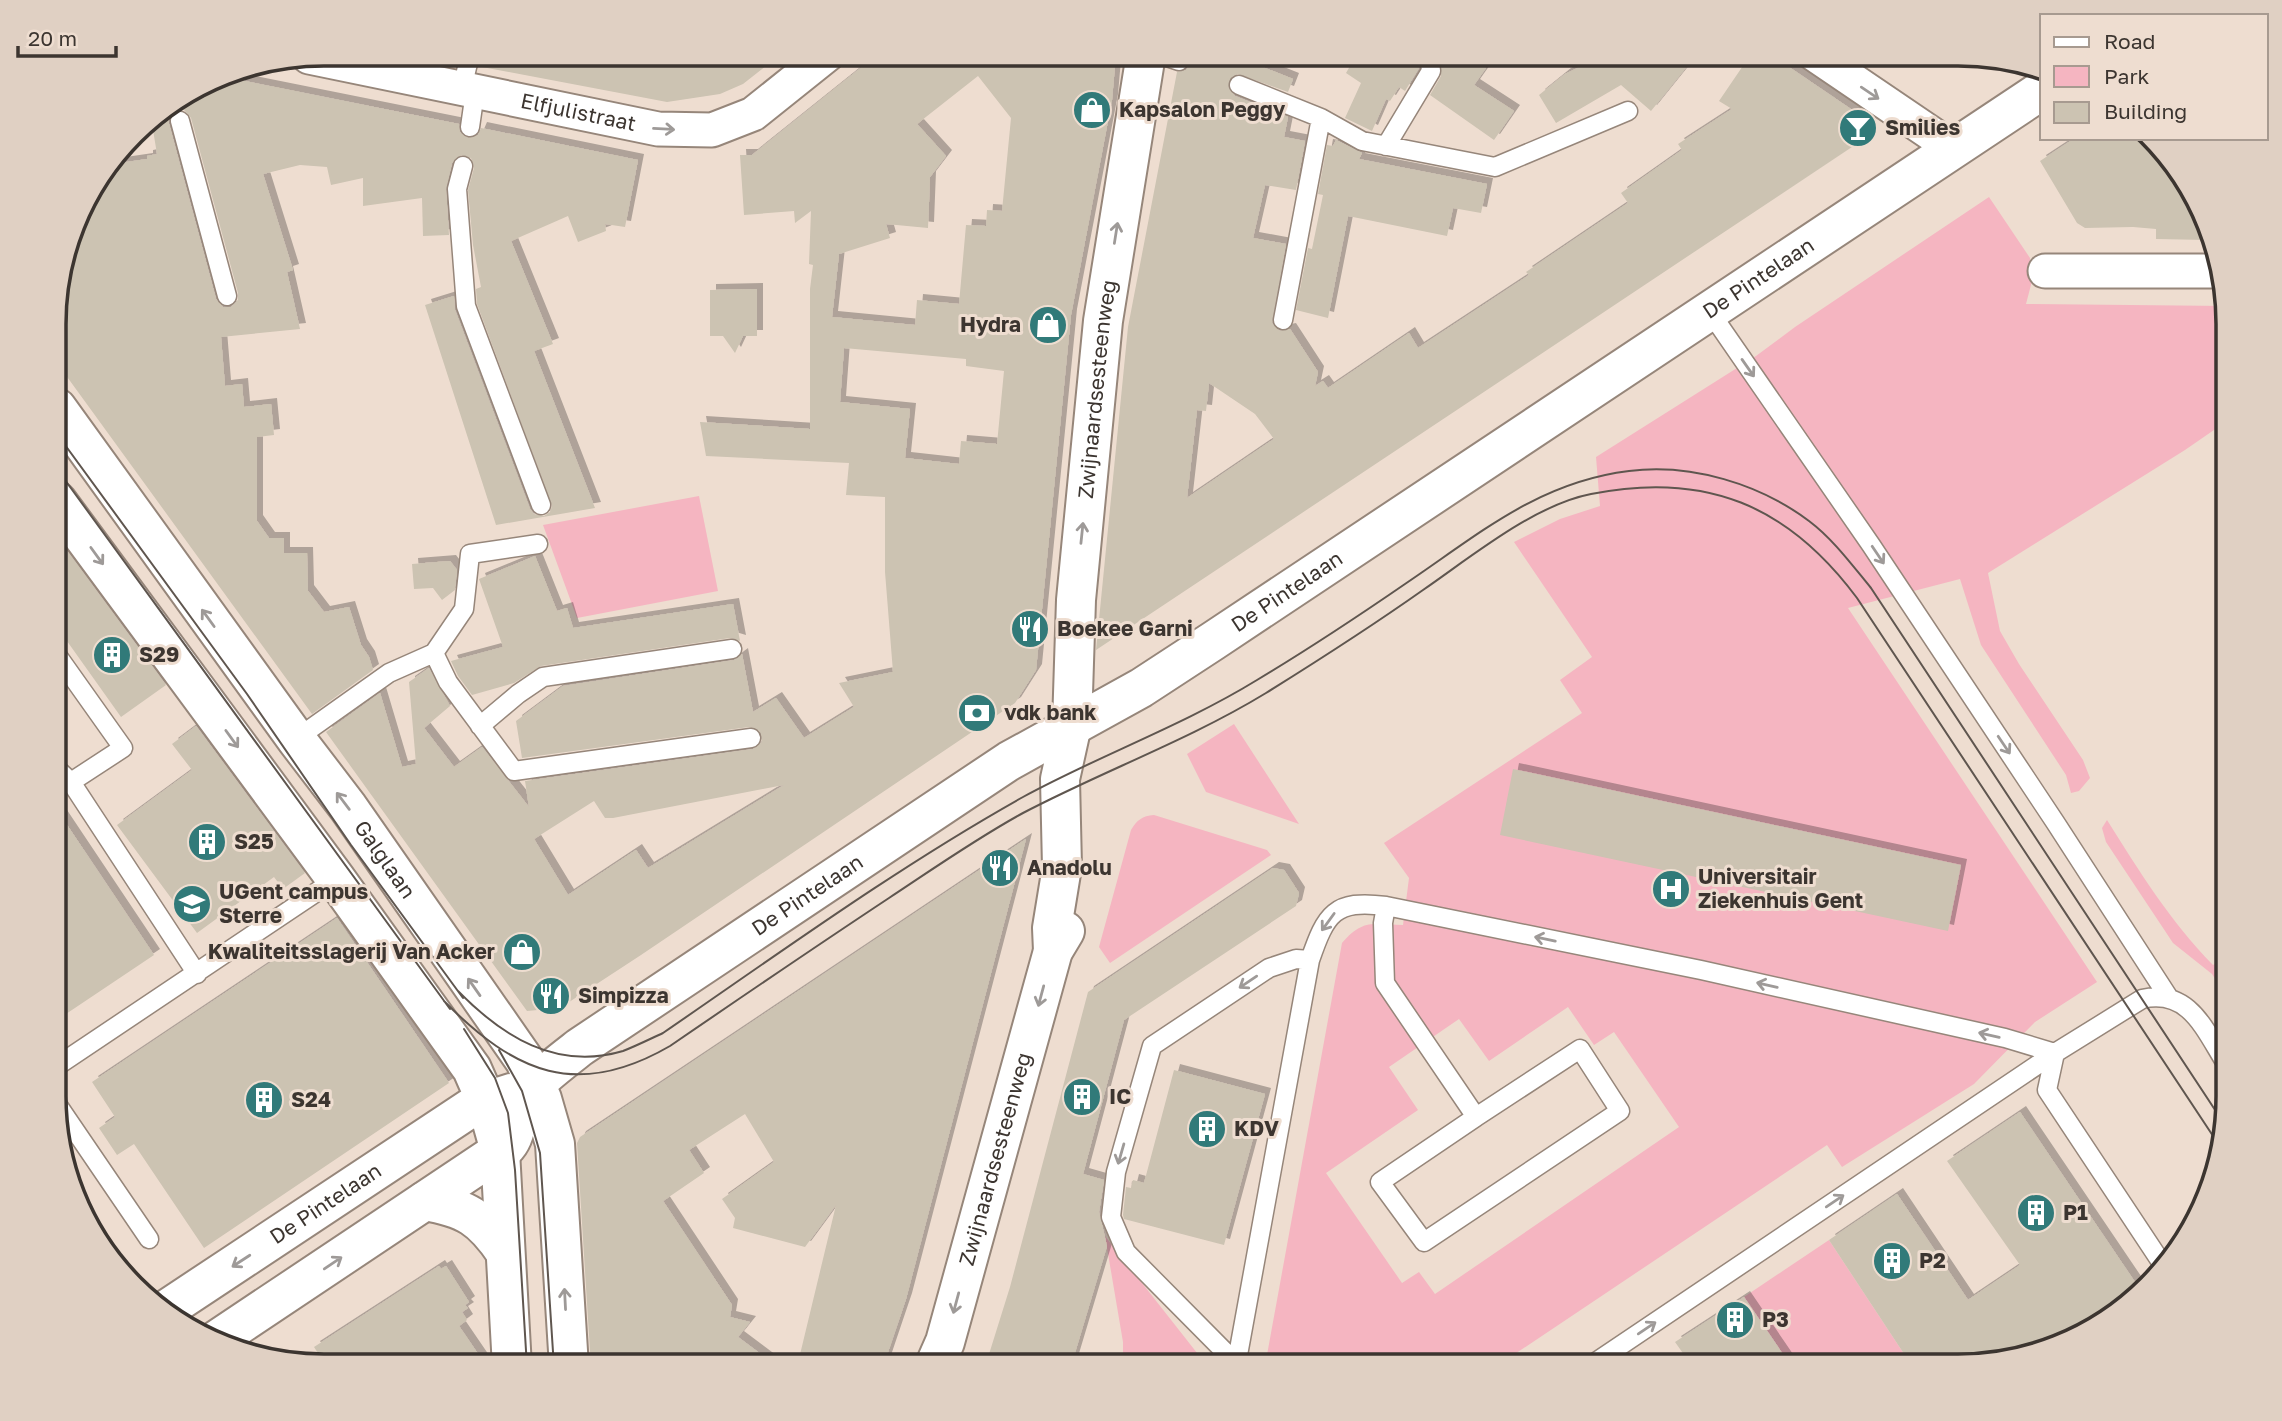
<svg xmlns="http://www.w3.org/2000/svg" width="2282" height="1421" font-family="'Golos Text',sans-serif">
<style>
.green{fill:#f5b5c1;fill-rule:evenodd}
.building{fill:#ccc3b2;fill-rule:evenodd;filter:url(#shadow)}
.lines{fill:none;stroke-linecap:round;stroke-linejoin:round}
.service-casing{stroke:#96867a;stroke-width:21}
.minor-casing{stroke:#96867a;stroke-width:37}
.tertiary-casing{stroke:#96867a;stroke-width:42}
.service{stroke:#fff;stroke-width:18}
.minor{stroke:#fff;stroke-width:33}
.tertiary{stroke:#fff;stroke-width:38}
.tram{stroke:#5f564f;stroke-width:2}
.oneway{stroke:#9e9a98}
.labels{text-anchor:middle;stroke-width:6;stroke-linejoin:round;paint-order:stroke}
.poi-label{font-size:21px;font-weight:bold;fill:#3c3530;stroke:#eeddd0;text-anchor:start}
.street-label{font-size:21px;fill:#3c3530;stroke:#eeddd0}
.rim{fill:none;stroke:#3c3530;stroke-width:3.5}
</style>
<defs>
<filter id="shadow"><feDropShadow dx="6" dy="-6" stdDeviation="0" flood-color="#0004"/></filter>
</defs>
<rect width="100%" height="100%" fill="#eeddd0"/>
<path class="green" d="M1989,197L2030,258L2032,281L2026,304L2227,306V421L2185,450L1988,573L2000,631L2019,664L2083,760L2090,778L2079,791L2071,793L2066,775L1981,645L1960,579L1848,608L2097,982L2035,1022L1974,1084L1842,1167L1827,1145L1497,1366H1265L1342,943C1363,918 1375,924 1403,925L1409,878L1384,843L1582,713L1560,680L1592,657L1514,542L1560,519L1600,506L1596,457L1756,356L1795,327ZM1568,1007L1594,1045L1614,1032L1679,1127L1435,1294L1419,1272L1402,1283L1326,1173L1418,1110L1389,1067L1459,1019L1489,1061Z
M699,496L718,591L577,618L543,525Z
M1234,724L1299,824L1206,792L1187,754Z
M1154,815L1267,850L1271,855L1110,963L1099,947L1131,830C1137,820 1142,816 1154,815Z
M2107,820C2139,871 2170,921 2213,965L2227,956V997L2212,974L2173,943L2106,842L2102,828Z
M1105,1236L1201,1358L1206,1366H1123V1342Z
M1829,1240L1912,1366H1791L1744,1297Z"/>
<path class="building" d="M484,54H781L743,84L720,94L667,102L482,67Z
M878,54H1116L1112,100L1071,315L1036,670L1015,703L641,955L560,1008L527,1011L326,732L380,693L402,767L416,764L409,682L429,668L450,706L424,728L454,767L482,747L529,807L525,781L753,749L762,742L759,731L749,727L522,758L516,721L563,686L734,660L742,654L753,712L776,698L804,738L854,707L839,683L893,672L885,572V497L846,495L849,463L706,456L700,422L810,429V289L813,265L809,264L811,211L795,223L794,211L744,215L740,155H752ZM978,76L1011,118L1002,211L987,210L986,226L966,225L959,304L917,300L915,325L832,317L839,254L890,238L886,224L928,228L930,177L946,156L917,124ZM844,348L966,359V366L1004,371L997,444L961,441L959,464L905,458L910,409L840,402ZM784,785L648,868L636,850L568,895L534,839L594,801L605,818H613Z
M1188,54H1230L1293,79L1288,92L1238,74L1232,77L1228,86L1235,96L1288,117L1284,137L1305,141L1296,190L1265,185L1253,238L1286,244L1272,323L1280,331L1290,329L1318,372L1315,386L1323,381L1328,388L1409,333L1418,348L1529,275L1526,272L1628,203L1621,193L1682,150L1678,144L1732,109L1719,101L1751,54H1770L1867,120V137L1096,650L1128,327L1177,72L1186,70L1189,65ZM1209,383L1255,414L1274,439L1187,498L1197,410L1206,411Z
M1357,54H1418L1419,68L1405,91L1399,87L1390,101L1386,99L1372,131L1345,118L1361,83L1346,73Z
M1440,54H1466L1486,68L1474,85L1514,111L1494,140L1430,95L1441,76Z
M1583,54H1697L1651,111L1621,85L1556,123L1539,95L1565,74L1588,63Z
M220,76L459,124L460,132L468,138L478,135L481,128L638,160L625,227L605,224L606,231L578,242L568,216L511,241L553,344L534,351L595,508L496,525L425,305L454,296L455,310L530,509L534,514L544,516L550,512L552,506L477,304L476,289L481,287L473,245L468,190L474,168L471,158L461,155L452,163L446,189L449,235L423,236L422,198L363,206V178L331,185L327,167L300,165L263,174L293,270L287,272L300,329L221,337L225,386L242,384L244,407L271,404L274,435L257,437V521L269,538H284V553H307L308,591L324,612L349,607L361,645L369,657L373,670L312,714L57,363V289L82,204L113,164L147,159V156L157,154L151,118ZM176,110H184L191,118L238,293V300L231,307H223L216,299L169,124V117Z
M2075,138H2144L2192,190L2207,240L2156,239V229L2133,227L2085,228L2077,223L2040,161Z
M1336,140L1362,153L1359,159L1487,184L1481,213L1453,208L1447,236L1348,216L1328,318L1296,310L1308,248L1312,249L1323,195L1318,194L1327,145L1333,146Z
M757,289V336H743L735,353L723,336H710V290Z
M57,537L166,685L121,717L57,627Z
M535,556L557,611L567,608L573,628L733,604L740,641L730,638L541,666L514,683L472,695L458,676L451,661L503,647L479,579Z
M450,561L457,570L455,590L442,600L433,588L414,589L412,564Z
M196,726L305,873L283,889L274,877L197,933L117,825L192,770L172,744Z
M1513,769L1961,865L1948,931L1500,835Z
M57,810L154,955L57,1020Z
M1026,839L906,1299L883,1367H797L836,1205L805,1247L733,1228L735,1218L722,1199L774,1162L745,1114L689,1150L704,1173L663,1201L732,1305L730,1317L750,1322L738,1337L778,1367H591L577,1143L580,1137Z
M1273,868L1284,870L1299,893L1296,906L1124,1020L1083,1174L1104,1180L1099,1212L1107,1246L1071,1366L985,1367L1010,1287L1088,992Z
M337,918L449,1083L204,1248L134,1144L117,1155L99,1128L115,1117L92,1082Z
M1174,1070L1265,1094L1224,1245L1124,1219L1123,1215L1126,1187L1131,1188L1133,1180L1144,1183Z
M2020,1112L2139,1288L2093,1330L1975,1366H1912L1829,1240L1897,1194L1968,1300L2020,1265L1947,1161Z
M439,1266L441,1269L446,1266L469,1302L465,1305L468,1308L462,1312L467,1320L459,1326L487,1367H327L314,1347Z
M1744,1297L1791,1366H1692L1675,1342Z"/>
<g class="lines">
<defs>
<path id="service" d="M1158,54L1179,61
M1239,85L1321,118L1362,141L1495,167L1628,111
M462,89L468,63
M180,121L227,296
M470,127L475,92
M1386,146L1431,71L1429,54
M463,166L457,189L466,306L541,505
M1710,312L1871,545L2055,822L2169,998
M1283,320L1321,118
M434,653L464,609L470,554L538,544
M57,655L123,748L71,782
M480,726L518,694L543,677L732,649
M296,739L389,673L434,653L448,682L514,771L751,738
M57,769L71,782L197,974
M1386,906L1383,923L1385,983L1476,1117L1380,1182L1424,1242L1620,1111L1580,1049L1476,1117
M2055,1053L2047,1090L2163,1265
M57,1066L336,879
M57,1104L149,1239
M1236,1363L1126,1252L1111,1217L1116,1172L1152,1046L1269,968L1296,959L1310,960
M1236,1366L1310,960C1326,914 1334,899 1386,906L1701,970L2005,1038L2055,1053
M1590,1366L2055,1053L2142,999C2190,988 2205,1031 2227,1065"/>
<g id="minor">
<path d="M1814,54L1954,149"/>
<path id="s1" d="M309,57L658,129L712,130L753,114L828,54"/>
<path d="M2045,271H2216"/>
</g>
<g id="tertiary">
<path id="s2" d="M57,408L296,739L348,807L525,1061L542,1099L555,1144L569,1367"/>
<path d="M57,501L336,879L472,1069L486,1101L500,1151L512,1367"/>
<path id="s3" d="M1053,951L1052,928L1062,867L1060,779L1072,725L1076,600L1103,321L1146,54"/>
<path d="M425,1201C466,1208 482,1218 505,1252"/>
<path id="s4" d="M164,1311L469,1109L486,1101L511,1093"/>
<path id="s5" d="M215,1341L507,1146C518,1133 516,1114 523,1099C530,1085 566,1058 580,1047L1009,761L1141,688L1213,641L2042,90"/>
<path id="s6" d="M934,1367L945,1342L1053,951L1065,931"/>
</g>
</defs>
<use href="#service" class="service-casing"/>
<use href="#minor" class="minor-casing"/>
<use href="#tertiary" class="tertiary-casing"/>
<use href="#service" class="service"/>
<use href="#minor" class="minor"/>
<use href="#tertiary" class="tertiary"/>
<path class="tram" d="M57,434L247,694L351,845L463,998
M57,469L450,1009
M458,991C502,1036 556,1071 623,1051C636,1046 650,1039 663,1033C781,952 898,867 1023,797C1100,755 1182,726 1257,680C1307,650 1357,617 1405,584C1478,535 1538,482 1629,471C1691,463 1760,484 1809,521C1833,539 1852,565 1871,588L2225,1125
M444,1001C515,1073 577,1100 670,1046C743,996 815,947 889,898C933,869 977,838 1023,813C1103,771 1189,740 1266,693C1319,660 1372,626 1423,590C1471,557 1534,505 1591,494C1705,471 1788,505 1857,598L2221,1148
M464,1029L495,1078L508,1113L515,1170L527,1367
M499,1050L522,1091L540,1153L554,1367"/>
</g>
<defs><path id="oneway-shaft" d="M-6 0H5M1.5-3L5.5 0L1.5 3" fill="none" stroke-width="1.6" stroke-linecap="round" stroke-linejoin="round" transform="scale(1.75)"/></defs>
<g class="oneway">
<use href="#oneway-shaft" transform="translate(1870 93) rotate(34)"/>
<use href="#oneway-shaft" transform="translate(664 129) rotate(3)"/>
<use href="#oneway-shaft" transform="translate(1116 233) rotate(-81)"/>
<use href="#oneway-shaft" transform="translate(1748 368) rotate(55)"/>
<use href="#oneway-shaft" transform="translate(1082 533) rotate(-84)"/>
<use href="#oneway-shaft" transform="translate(1878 555) rotate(56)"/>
<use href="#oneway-shaft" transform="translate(97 556) rotate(54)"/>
<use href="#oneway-shaft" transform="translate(208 618) rotate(-126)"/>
<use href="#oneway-shaft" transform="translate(232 739) rotate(54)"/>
<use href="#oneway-shaft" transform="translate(2004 745) rotate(56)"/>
<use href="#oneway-shaft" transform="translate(343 801) rotate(-127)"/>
<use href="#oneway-shaft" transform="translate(1328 922) rotate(126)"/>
<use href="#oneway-shaft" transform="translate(1545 939) rotate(-168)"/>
<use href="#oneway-shaft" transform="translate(1248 982) rotate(146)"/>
<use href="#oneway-shaft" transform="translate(1767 985) rotate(-167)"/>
<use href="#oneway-shaft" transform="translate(474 987) rotate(-125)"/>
<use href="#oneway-shaft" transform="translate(1041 996) rotate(105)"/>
<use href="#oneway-shaft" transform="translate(1989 1035) rotate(-167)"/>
<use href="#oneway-shaft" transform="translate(1121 1154) rotate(106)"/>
<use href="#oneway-shaft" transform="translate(1835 1201) rotate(-34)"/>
<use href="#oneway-shaft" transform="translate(241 1261) rotate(147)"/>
<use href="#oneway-shaft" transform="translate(333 1263) rotate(-34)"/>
<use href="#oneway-shaft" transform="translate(565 1299) rotate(-93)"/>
<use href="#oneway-shaft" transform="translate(956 1303) rotate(105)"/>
<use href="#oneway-shaft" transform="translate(1647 1328) rotate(-34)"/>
</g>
<defs>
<symbol id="shop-disc" viewBox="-11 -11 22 22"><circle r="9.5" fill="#317a79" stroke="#eeddd0"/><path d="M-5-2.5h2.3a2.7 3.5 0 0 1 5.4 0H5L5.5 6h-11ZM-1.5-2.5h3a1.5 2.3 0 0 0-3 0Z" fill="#fff"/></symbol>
<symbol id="bar-disc" viewBox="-11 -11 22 22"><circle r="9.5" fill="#317a79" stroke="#eeddd0"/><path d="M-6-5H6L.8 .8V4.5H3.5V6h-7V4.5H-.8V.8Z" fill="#fff"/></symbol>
<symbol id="restaurant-disc" viewBox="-11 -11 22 22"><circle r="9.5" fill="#317a79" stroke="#eeddd0"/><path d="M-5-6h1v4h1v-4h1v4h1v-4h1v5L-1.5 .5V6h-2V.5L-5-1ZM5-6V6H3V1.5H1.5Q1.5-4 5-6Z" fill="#fff"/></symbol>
<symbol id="building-disc" viewBox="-11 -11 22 22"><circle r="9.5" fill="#317a79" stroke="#eeddd0"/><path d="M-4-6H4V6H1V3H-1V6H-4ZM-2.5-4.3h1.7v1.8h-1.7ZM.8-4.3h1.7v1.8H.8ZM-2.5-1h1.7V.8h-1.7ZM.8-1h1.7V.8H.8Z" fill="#fff"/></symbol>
<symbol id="bank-disc" viewBox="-11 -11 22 22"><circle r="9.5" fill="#317a79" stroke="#eeddd0"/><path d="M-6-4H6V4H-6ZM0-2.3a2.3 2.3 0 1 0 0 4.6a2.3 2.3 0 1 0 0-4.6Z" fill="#fff"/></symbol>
<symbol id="hospital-disc" viewBox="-11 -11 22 22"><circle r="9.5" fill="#317a79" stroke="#eeddd0"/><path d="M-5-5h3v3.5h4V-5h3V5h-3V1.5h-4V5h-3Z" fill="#fff"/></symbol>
<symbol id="university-disc" viewBox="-11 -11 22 22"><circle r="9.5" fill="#317a79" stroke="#eeddd0"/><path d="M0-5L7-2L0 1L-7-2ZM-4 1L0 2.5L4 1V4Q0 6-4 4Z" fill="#fff"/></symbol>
</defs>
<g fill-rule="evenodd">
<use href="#shop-disc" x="1070" y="88" width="44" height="44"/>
<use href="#bar-disc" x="1836" y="106" width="44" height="44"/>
<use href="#shop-disc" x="1026" y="303" width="44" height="44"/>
<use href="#restaurant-disc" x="1008" y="607" width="44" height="44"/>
<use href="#building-disc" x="90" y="633" width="44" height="44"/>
<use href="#bank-disc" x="955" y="691" width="44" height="44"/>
<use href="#building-disc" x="185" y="820" width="44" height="44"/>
<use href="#restaurant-disc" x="978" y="846" width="44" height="44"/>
<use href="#hospital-disc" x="1649" y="867" width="44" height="44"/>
<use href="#university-disc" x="170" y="882" width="44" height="44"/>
<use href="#shop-disc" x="500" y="930" width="44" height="44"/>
<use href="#restaurant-disc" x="529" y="974" width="44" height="44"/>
<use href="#building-disc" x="1060" y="1075" width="44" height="44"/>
<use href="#building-disc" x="242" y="1078" width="44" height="44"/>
<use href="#building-disc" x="1185" y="1107" width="44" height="44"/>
<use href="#building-disc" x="2014" y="1191" width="44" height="44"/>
<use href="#building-disc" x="1870" y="1239" width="44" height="44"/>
<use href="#building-disc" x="1713" y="1298" width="44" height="44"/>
</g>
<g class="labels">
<g class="poi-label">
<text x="1119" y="117">Kapsalon Peggy</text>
<text x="1885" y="135">Smilies</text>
<text x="1021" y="332" text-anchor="end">Hydra</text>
<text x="1057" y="636">Boekee Garni</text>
<text x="139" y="662">S29</text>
<text x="1004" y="720">vdk bank</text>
<text x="234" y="849">S25</text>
<text x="1027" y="875">Anadolu</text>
<text x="1698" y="884">Universitair<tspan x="1698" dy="24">Ziekenhuis Gent</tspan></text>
<text x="219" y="899">UGent campus<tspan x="219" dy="24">Sterre</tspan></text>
<text x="495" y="959" text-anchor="end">Kwaliteitsslagerij Van Acker</text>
<text x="578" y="1003">Simpizza</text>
<text x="1109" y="1104">IC</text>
<text x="291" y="1107">S24</text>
<text x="1234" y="1136">KDV</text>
<text x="2063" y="1220">P1</text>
<text x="1919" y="1268">P2</text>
<text x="1762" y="1327">P3</text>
</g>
<g class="street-label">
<text dy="7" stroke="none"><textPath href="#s1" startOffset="275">Elfjulistraat</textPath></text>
<text dy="7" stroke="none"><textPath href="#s5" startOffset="1886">De Pintelaan</textPath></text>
<text dy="7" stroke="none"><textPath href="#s3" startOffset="565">Zwijnaardsesteenweg</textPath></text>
<text dy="7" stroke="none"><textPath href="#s5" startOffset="1320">De Pintelaan</textPath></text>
<text dy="7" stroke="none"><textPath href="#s2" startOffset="558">Galglaan</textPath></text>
<text dy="7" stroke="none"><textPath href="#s5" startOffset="752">De Pintelaan</textPath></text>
<text dy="7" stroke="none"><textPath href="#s6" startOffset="217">Zwijnaardsesteenweg</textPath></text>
<text dy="7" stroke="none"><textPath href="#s4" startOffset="194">De Pintelaan</textPath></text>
</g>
</g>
<path d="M0 0H2282V1421H0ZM324 66H1958A258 258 0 0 1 2216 324V1096A258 258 0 0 1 1958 1354H324A258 258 0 0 1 66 1096V324A258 258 0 0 1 324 66Z" fill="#e0d0c3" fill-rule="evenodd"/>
<path class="rim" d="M324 66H1958A258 258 0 0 1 2216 324V1096A258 258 0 0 1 1958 1354H324A258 258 0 0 1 66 1096V324A258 258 0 0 1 324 66Z"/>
<rect x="2040" y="14" width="228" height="126" fill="#eeddd0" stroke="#a79a90" stroke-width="2"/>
<rect x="2054" y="37" width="35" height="10" fill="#ffffff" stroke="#a79a90" stroke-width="2"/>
<text x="2104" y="49" font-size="21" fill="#3c3530">Road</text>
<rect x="2054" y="66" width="35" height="21" fill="#f5b5c1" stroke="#a79a90" stroke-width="2"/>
<text x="2104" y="84" font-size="21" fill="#3c3530">Park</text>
<rect x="2054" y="102" width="35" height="21" fill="#ccc3b2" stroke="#a79a90" stroke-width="2"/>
<text x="2104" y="119" font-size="21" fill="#3c3530">Building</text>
<path d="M18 46v10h98v-10" fill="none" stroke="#3c3530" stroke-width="3.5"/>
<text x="28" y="46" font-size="21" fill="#3c3530" stroke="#eeddd0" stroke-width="5" paint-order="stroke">20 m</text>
</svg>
